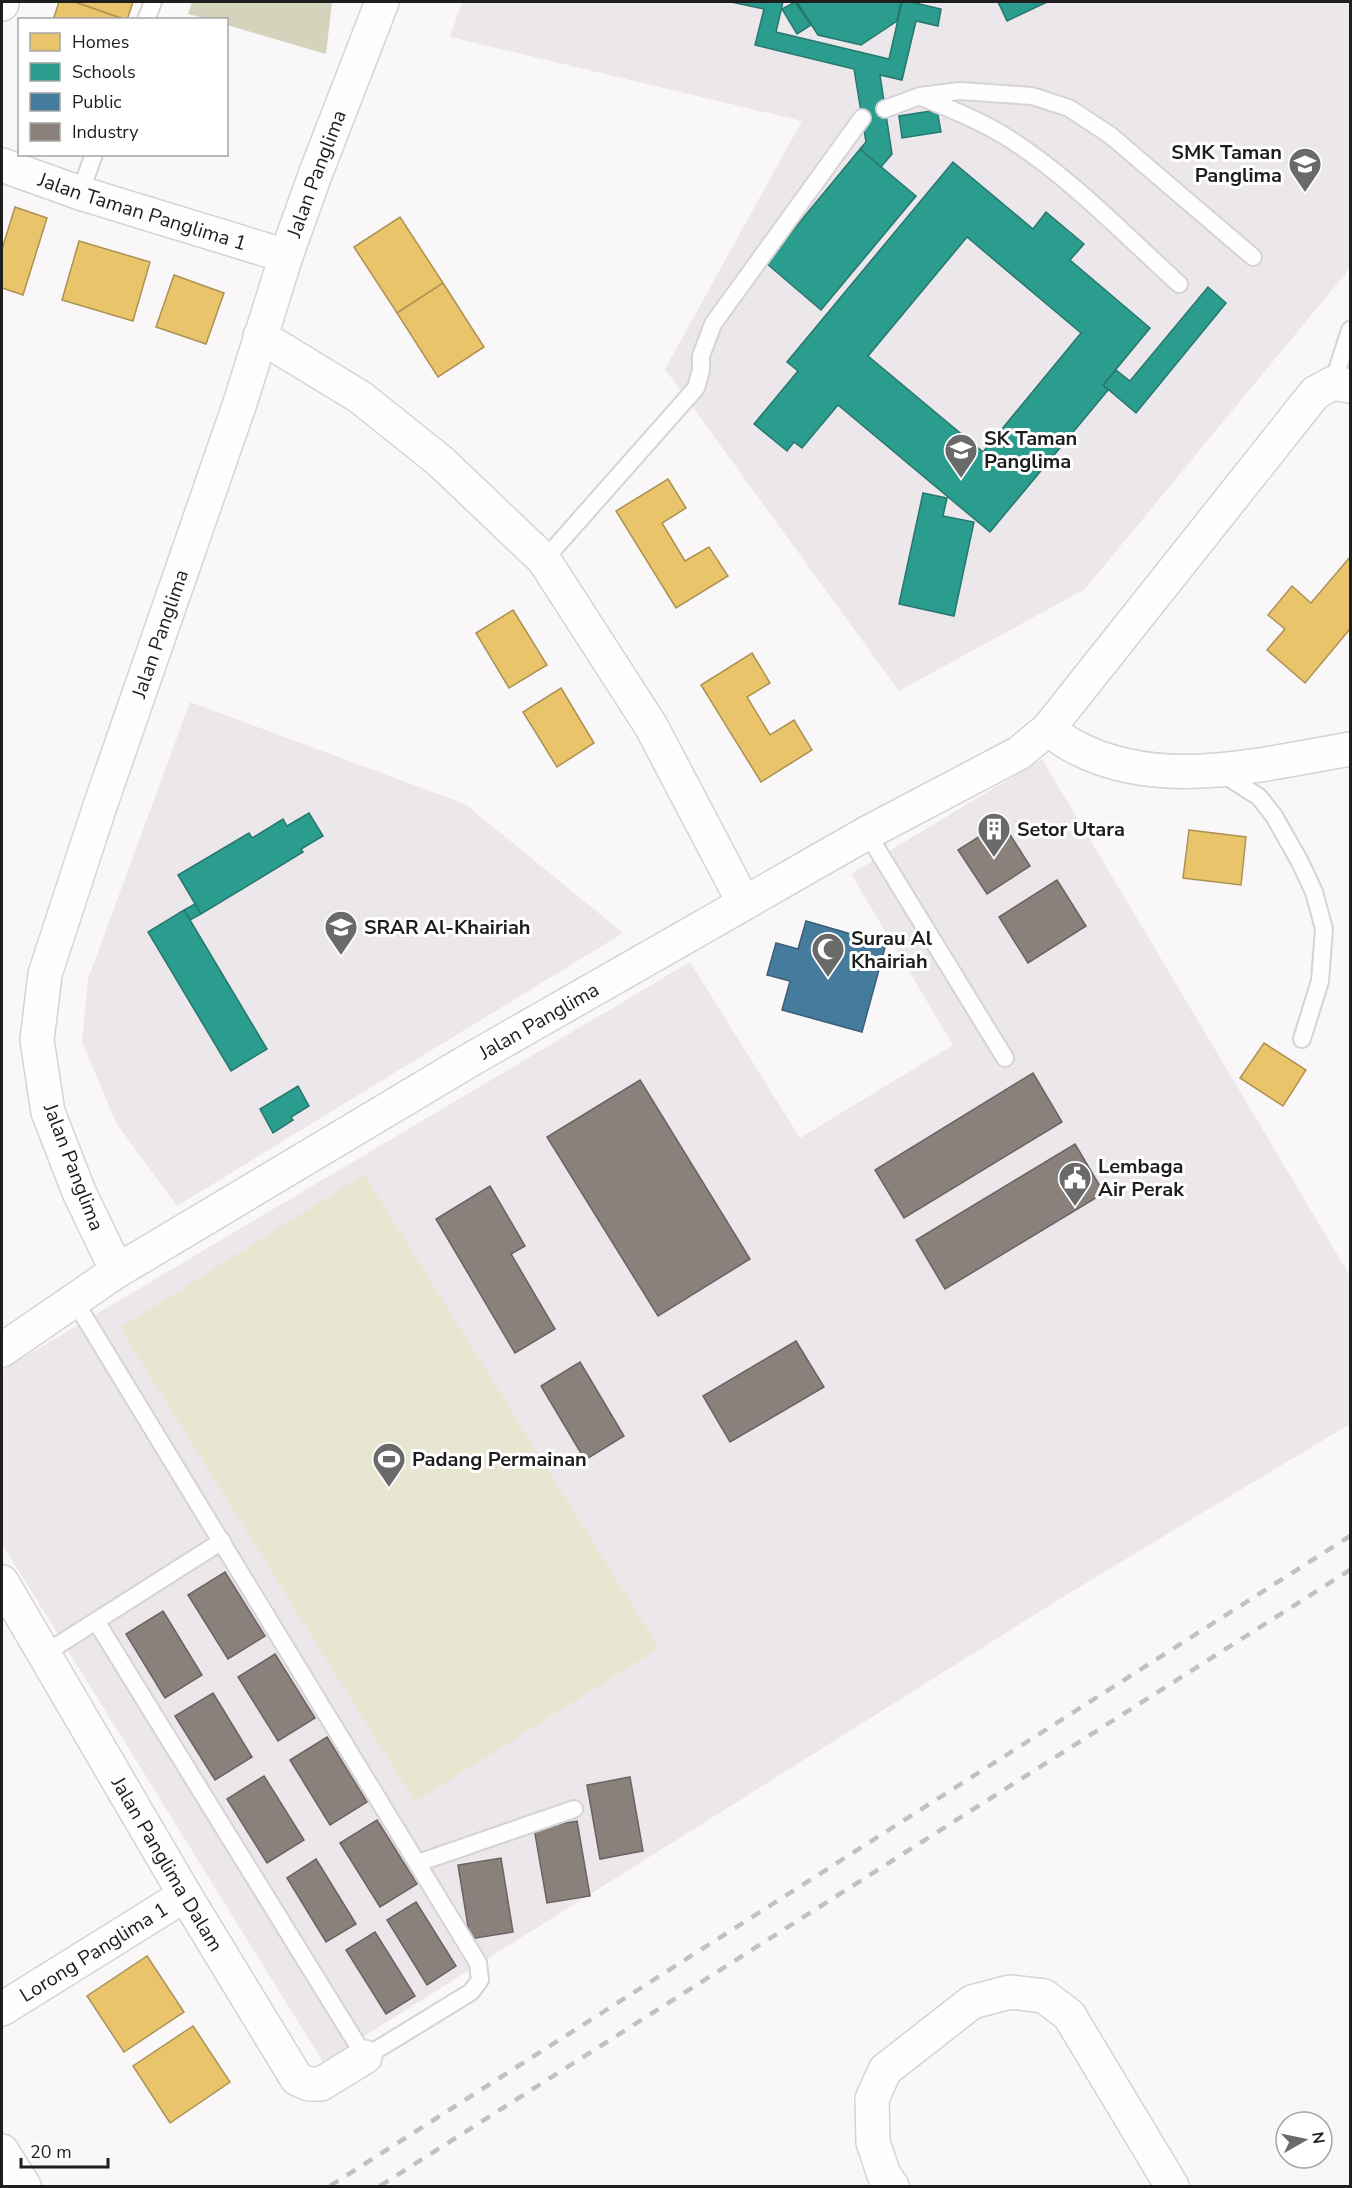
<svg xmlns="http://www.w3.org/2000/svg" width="1352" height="2188" font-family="'Nunito Sans',sans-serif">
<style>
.built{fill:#ece7eb}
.green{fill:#e8e6d1}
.forest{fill:#d4d3bc}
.homes{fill:#e9c46a;stroke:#ac9254;stroke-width:1.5}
.schools{fill:#2a9d8f;stroke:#27776d;stroke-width:1.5;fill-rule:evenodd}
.public{fill:#457b9d;stroke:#3a5f77;stroke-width:1.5}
.industry{fill:#8a817c;stroke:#6a6360;stroke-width:1.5}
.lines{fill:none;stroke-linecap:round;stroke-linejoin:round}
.lane-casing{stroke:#d5d3d5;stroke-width:20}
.street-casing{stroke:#d5d3d5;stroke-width:36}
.lane{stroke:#fefefe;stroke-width:16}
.street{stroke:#fefefe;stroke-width:33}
.rail{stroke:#c2c1c2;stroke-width:4.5;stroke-dasharray:10 10;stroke-linecap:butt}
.labels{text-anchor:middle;stroke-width:6;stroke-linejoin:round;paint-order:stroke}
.poi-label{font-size:20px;font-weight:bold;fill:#1f1e1f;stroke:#fff;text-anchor:start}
.street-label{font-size:20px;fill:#1f1e1f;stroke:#fff}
</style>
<rect width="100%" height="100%" fill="#f9f7f8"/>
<path class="built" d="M462,2H1350V268L1085,589L899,691L665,369L802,121L450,37Z
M190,702L465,804L623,933L177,1206L116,1123L82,1042L88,979Z
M1042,759L1350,1276V1424L1071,1592L323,2062L2,1544V1370L690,962L800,1138L953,1045L851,874Z"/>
<path class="green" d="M364,1174L659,1648L415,1802L120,1328Z"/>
<path class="forest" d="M192,2H332L326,54L227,25L226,20L208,19L188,14Z"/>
<path class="homes" d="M59,2H75L126,20H53Z
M75,2H133L127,20Z
M15,207L47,218L23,295L2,288V249Z
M400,217L443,283L397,313L354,247Z
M79,241L150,262L133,321L62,300Z
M174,275L224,293L206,344L156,327Z
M443,283L484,347L438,377L397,313Z
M668,479L686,508L662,523L685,561L709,547L728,576L676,608L616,511Z
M1350,557V629L1305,683L1267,650L1285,629L1268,615L1292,586L1311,603Z
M513,610L547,665L509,688L476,633Z
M752,653L770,683L747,697L770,735L794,720L812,750L761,782L701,685Z
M561,688L594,743L557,767L523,712Z
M1189,830L1246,837L1241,885L1183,878Z
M1264,1043L1306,1070L1283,1106L1240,1078Z
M147,1956L184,2012L124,2052L87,1996Z
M193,2026L230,2082L170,2123L133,2066Z"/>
<path class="schools" d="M731,2H783L776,32L889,59L902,2H911L941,9L938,26L916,21L902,80L880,75L892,154L881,167L860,149L866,142L854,69L755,45L764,9Z
M795,2L811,25L797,34L782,9Z
M797,2H901L897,21L861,45L818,35Z
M998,2H1047L1007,21Z
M937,110L941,132L902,138L899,116Z
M860,149L916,196L821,310L766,263Z
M953,162L1033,229L1046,212L1084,244L1070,260L1150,328L1103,385L1108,390L990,532L838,405L802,448L794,442L787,451L754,424L798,371L787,362ZM967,237L1081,333L983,452L868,356Z
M1208,287L1226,303L1136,413L1103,385L1116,370L1130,381Z
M923,493L947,498L943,516L974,522L954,616L899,604Z
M309,813L323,836L301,849L303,852L201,914L178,875L249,833L252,838L283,819L287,826Z
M195,904L201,914L190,920L184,910Z
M184,910L267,1049L231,1071L148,932Z
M298,1086L309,1106L291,1117L293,1120L273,1133L260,1109Z"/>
<path class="public" d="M806,921L886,944L862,1032L782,1010L790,981L767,975L776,943L798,949Z"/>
<path class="industry" d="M1002,822L1030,866L987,894L958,850Z
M1057,880L1086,926L1028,963L999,917Z
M1033,1073L1062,1122L904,1218L875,1170Z
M640,1080L750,1259L658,1316L547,1137Z
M1075,1144L1104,1193L945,1289L916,1240Z
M490,1186L525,1246L511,1254L555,1329L515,1353L436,1219Z
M796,1341L824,1387L730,1442L703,1396Z
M580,1362L624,1436L585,1460L541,1386Z
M225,1572L265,1636L228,1659L188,1595Z
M163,1611L202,1675L165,1698L126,1634Z
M275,1654L315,1718L278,1741L238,1677Z
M213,1693L252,1757L215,1780L175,1716Z
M327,1737L367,1802L330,1825L290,1760Z
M264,1776L304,1840L267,1863L227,1799Z
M630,1777L643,1851L600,1859L587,1785Z
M377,1820L417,1884L380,1907L340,1843Z
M577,1821L590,1896L547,1903L534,1828Z
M501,1858L513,1932L470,1939L458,1865Z
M316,1859L356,1924L326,1942L287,1878Z
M416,1902L456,1966L427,1985L387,1920Z
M375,1932L415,1996L386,2014L346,1950Z"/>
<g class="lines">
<defs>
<path id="lane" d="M146,20L153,2
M921,97C951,109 981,121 1008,138C1071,178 1124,234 1179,284
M885,109L920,96L960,91L1032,96L1069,108L1110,135L1253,257
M80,193L94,154
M1333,383L1350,330
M544,560L696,388L701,370V356L713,324L862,118
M1220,772L1259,797L1274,816L1300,862L1314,892L1324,929L1320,981L1302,1039
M867,833L1005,1058
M74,1300L478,1963L480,1980L471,1992L365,2057L96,1621
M44,1654L222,1541
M418,1863L574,1809"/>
<g id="street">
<path d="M2,4V2"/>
<path id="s1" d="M2,165L80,193L286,256"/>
<path d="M260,336L360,397L440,461L544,560L651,726L744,903"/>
<path d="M1048,729C1056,735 1065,742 1075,747C1160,792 1261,764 1350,749"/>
<path id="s2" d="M117,1271L79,1192L48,1112L37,1040L45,974L100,806L240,403L286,256L315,175L382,2"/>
<path id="s3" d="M2,1350L117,1271L470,1060L867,833L1019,753L1048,729L1315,393L1333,383L1350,386"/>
<path id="s4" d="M2,1582L185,1895L297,2079L309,2084H321L365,2057"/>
<path id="s5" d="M2,2009L185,1895"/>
<path d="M2,2151L24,2186"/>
<path d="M892,2186L884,2175L873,2142L872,2099L885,2070L972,2002L1010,1992L1044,1996L1069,2015L1172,2186"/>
</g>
</defs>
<use href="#lane" class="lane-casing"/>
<use href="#street" class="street-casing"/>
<use href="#lane" class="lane"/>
<use href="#street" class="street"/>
<path class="rail" d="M330,2186L1350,1536
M380,2186L1350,1570"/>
</g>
<defs>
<symbol id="school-pin" viewBox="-11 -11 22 30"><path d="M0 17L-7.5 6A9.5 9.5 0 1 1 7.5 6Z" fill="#6b6a6b" stroke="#fff"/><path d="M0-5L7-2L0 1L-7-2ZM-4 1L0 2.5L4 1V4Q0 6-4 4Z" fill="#fff"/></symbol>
<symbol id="building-pin" viewBox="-11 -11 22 30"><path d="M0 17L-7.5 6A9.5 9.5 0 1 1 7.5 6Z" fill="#6b6a6b" stroke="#fff"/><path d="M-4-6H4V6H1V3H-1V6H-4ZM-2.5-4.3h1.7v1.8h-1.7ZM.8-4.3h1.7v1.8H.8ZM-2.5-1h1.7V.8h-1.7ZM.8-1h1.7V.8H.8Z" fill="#fff"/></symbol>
<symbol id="mosque-pin" viewBox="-11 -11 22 30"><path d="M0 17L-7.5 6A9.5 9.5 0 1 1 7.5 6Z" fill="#6b6a6b" stroke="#fff"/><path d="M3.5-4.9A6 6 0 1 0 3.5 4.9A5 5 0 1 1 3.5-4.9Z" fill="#fff"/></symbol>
<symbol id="civic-pin" viewBox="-11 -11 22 30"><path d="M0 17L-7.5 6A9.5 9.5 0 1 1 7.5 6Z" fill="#6b6a6b" stroke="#fff"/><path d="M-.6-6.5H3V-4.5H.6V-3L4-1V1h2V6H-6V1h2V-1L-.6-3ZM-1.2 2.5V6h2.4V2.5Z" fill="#fff"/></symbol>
<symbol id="stadium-pin" viewBox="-11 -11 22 30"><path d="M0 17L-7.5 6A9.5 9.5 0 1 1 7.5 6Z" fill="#6b6a6b" stroke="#fff"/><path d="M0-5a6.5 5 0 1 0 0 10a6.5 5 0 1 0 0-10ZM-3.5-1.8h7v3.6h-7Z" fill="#fff"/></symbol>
</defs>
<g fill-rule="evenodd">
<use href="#school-pin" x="1286" y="145" width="38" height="52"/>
<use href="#school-pin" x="942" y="431" width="38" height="52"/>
<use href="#building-pin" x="975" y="810" width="38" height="52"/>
<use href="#school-pin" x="322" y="908" width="38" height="52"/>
<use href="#mosque-pin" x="809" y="930" width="38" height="52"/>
<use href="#civic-pin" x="1056" y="1159" width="38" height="52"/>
<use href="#stadium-pin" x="370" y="1440" width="38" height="52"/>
</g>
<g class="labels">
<g class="poi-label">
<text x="1282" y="159" text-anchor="end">SMK Taman<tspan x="1282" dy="23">Panglima</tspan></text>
<text x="984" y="445">SK Taman<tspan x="984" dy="23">Panglima</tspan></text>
<text x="1017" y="836">Setor Utara</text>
<text x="364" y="934">SRAR Al-Khairiah</text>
<text x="851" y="945">Surau Al<tspan x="851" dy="23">Khairiah</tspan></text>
<text x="1098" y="1173">Lembaga<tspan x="1098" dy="23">Air Perak</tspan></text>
<text x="412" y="1466">Padang Permainan</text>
</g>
<g class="street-label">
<text dy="7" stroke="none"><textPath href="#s2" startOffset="1158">Jalan Panglima</textPath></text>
<text dy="7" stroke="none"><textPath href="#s1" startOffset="148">Jalan Taman Panglima 1</textPath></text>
<text dy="7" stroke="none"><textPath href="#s2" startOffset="672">Jalan Panglima</textPath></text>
<text dy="7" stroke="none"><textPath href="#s3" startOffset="630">Jalan Panglima</textPath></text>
<text transform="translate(74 1167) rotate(69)" y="7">Jalan Panglima</text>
<text dy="7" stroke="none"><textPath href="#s4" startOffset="327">Jalan Panglima Dalam</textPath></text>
<text dy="7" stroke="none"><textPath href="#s5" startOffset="108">Lorong Panglima 1</textPath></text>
</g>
</g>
<rect width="1352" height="2188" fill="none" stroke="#1f1e1f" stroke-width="6"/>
<rect x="18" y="18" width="210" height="138" fill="#ffffff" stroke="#a5a5a5" stroke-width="1.5"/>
<rect x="30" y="33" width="30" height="18" fill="#e9c46a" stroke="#a5a5a5" stroke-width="1.5"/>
<text x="72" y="48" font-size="18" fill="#1f1e1f">Homes</text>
<rect x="30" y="63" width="30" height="18" fill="#2a9d8f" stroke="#a5a5a5" stroke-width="1.5"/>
<text x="72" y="78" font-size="18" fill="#1f1e1f">Schools</text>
<rect x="30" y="93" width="30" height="18" fill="#457b9d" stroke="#a5a5a5" stroke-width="1.5"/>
<text x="72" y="108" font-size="18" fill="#1f1e1f">Public</text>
<rect x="30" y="123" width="30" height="18" fill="#8a817c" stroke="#a5a5a5" stroke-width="1.5"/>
<text x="72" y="138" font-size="18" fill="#1f1e1f">Industry</text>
<g transform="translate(1304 2140) rotate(81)"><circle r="28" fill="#ffffff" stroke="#a5a5a5" stroke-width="1.5"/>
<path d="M0-4.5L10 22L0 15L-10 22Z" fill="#6b6a6b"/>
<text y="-9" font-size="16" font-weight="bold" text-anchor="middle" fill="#1f1e1f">N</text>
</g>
<path d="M21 2158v9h87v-9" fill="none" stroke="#1f1e1f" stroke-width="3"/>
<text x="30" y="2158" font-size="18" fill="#1f1e1f" stroke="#ffffff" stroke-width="4.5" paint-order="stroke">20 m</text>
</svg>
